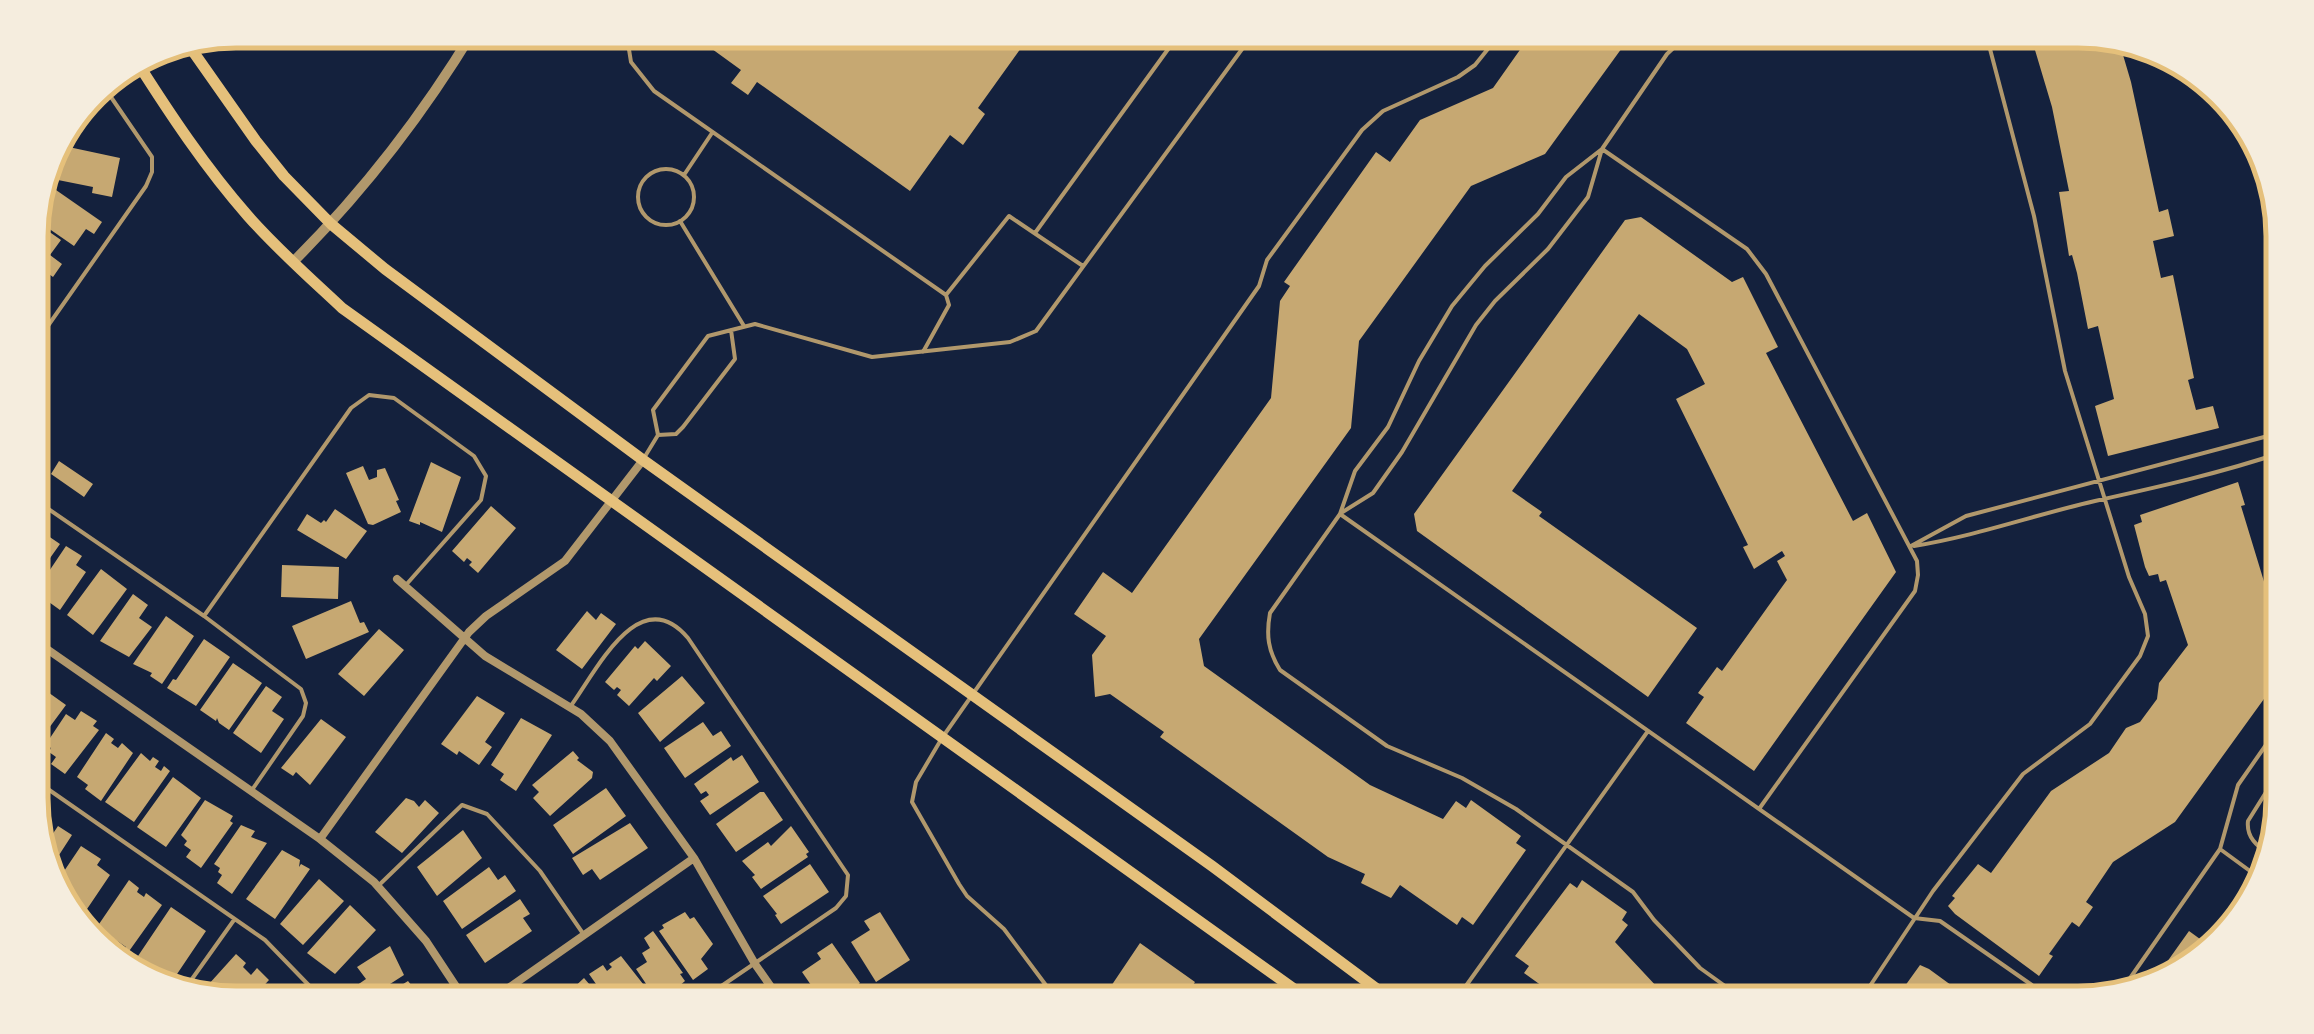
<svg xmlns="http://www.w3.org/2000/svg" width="2314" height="1034" font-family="Barlow,sans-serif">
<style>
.building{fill:#c6a872}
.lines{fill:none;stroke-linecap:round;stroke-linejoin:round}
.service{stroke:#b1986c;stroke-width:4}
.minor{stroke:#b1986c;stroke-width:8}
.tertiary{stroke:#b1986c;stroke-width:10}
.secondary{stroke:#e5c07b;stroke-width:11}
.rim{fill:none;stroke:#e5c07b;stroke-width:5}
</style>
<rect width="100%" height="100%" fill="#14213d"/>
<path class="building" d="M709,30H1034L978,108L985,114L963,145L950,135L910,191L757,82L748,95L731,83L741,70L701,41Z
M1534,30H1635L1545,154L1471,186L1359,341L1351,428L1199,639L1204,666L1370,785L1443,819L1456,801L1466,808L1471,800L1521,836L1516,843L1526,850L1473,925L1462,917L1457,925L1400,885L1391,898L1361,883L1365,874L1328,857L1160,737L1164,732L1110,694L1095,697L1092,655L1106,636L1074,614L1103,572L1132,593L1271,398L1280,301L1290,286L1284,282L1376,152L1390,162L1420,120L1493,88Z
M2029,30H2079L2118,38L2131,82L2159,212L2168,209L2174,236L2153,241L2161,278L2173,275L2194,378L2188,380L2196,410L2213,406L2219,428L2108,456L2095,406L2114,399L2098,326L2088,329L2077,273L2072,255L2069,256L2059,192L2069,191L2052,107Z
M93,96L101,108L56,140L85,100Z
M64,146L120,158L112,197L92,193L93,187L58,180Z
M56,190L102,222L94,234L86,229L74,246L35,219Z
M1641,217L1732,282L1743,277L1778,347L1766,353L1853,521L1867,513L1896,572L1754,771L1686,723L1704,697L1698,693L1717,667L1722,671L1787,580L1777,561L1785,556L1782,551L1754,569L1743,547L1748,545L1676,399L1705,384L1687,349L1639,314L1512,491L1542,512L1539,516L1697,628L1648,697L1417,531L1414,514L1625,220Z
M31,219L61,240L50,255L62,264L53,277L31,261Z
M31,269L50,282L31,310Z
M59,461L93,484L84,497L51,474Z
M431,462L461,477L442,532L420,522V525L409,521Z
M363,466L369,480L377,477V470L385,468L399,500L396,501L401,512L373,525L368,524L346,473Z
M2238,482L2245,505L2241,506L2276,621L2282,619L2283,625L2284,646L2277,648L2282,674L2175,822L2113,862L2086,902L2093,907L2079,927L2072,922L2049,954L2053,956L2039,976L1955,914L1948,906L1955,898L1952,896L1978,864L1991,873L2051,791L2109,753L2126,728L2140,722L2157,699L2159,683L2188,645L2166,580L2160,582L2158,574L2149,576L2145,567L2134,525L2142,522L2140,515Z
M491,506L516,528L478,573L469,565L472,562L467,558L464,562L452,551Z
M335,509L367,531L346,559L297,530L307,514L321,523L324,520L326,522Z
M35,527L60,544L31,585V533Z
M66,546L82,556L76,565L86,572L60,610L35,592Z
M282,565L339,567L338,599L281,597Z
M101,569L127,589L93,635L67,615Z
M133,594L148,605L139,618L152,627L129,657L100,641Z
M351,601L360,623L364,622L369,632L306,659L292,626Z
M587,611L596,620L601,613L616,624L582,669L556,650Z
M166,616L194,636L162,684L150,676L152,673L133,664Z
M379,629L404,650L364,696L338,674Z
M204,639L230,657L196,706L167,688L173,679L176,680Z
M645,641L671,666L657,681L654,678L629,706L617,695L621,690L617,687L614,690L605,682L635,646L638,649Z
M233,663L262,683L229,730L219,723L217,718L216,721L200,710Z
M682,676L705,703L660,742L638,713Z
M38,685L66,705L49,728L46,726L32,752V694Z
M266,686L282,697L272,711L284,719L261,753L233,733Z
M477,696L505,713L485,742L492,747L479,765L459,751L457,755L441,744Z
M81,711L97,721L93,726L99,730L65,774L51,764L56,757L49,752L51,748L46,744L66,714L75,720Z
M521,718L552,735L516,791L500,780L504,774L491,765Z
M321,719L346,737L310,785L296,772L293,776L281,768Z
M703,722L713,736L721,731L731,746L685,778L664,748Z
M106,733L114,739L111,743L118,748L122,743L133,753L101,801L85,789L88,785L77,777Z
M573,751L579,758L577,760L593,772L592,778L550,816L533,798L539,792L532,785Z
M141,753L150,761L153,757L159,761L155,767L161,771L164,766L170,771L134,822L105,802Z
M742,755L759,782L710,815L700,801L709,795L706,791L701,794L694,784L731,757L733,761Z
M173,777L201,798L166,847L137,827Z
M606,788L626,816L573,854L553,825Z
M760,792H764L783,820L736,852L716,824Z
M406,798L414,801L419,807L425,800L439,813L402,853L375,832Z
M205,800L233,816L230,821L233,823L201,868L186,857L191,850L184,845L187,841L181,835Z
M2282,811L2277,835L2274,847L2262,838Z
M32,821L42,828L38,835L48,841L58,826L72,835L50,869Z
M630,823L648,848L600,880L592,869L583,875L572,858Z
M241,825L255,831L251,837L267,843L232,894L217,883L222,875L218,872L220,868L214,864Z
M791,826L809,852L806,854L808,857L761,889L752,877L755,875L742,861L768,842L771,846Z
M463,830L482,858L437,896L417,867Z
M81,846L101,859L97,865L110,875L83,915L63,901L56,883Z
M282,850L300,860L299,867L301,864L310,869L275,919L246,899Z
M810,864L829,892L781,924L775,915L777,914L763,896Z
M489,867L498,880L505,875L516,891L462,929L443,901Z
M319,879L344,901L303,945L280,924Z
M129,880L139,888L137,892L144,897L146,893L162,905L127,954L123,952L126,947L97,927Z
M1582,880L1627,912L1622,920L1628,925L1615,942L1673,1004H1567L1524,973L1529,966L1515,956L1570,883L1577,888Z
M520,899L530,914L523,918L532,931L485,963L466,935Z
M350,905L376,930L335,974L307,953Z
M171,907L206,931L173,980L138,956Z
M685,912L690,919L694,917L713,944L701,959L708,969L693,980L659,931L664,928L662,925Z
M880,912L910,960L876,982L851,942L870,930L864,921Z
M653,931L683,973L680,974L685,981L659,1003L636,969L647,962L642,953L650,948L644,938Z
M2189,931L2211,947L2193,969L2163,979L2157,976Z
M832,943L860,983L839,998L843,1004H824L802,972L821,959L817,953Z
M1140,943L1195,982L1180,1004H1099Z
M390,946L404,975L359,1004L350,990L366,979L357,967Z
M236,954L246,963L243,967L251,975L257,968L269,980L247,1004L202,997L199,995Z
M621,956L647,989L644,991L652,1002L650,1004H610L589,974L603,965L607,971L612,967L609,964Z
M1920,965L1929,969L1977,1004H1892Z
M584,978L606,1004H560L556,998L566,991L568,993Z
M408,981L420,996L423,993L426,1004H371Z"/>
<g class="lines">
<path class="service" d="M632,30L627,37L631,62L654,91L946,295L949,305L923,352
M1702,30L1682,40L1667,54L1602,149L1566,177L1538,214L1485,266L1452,306L1419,361L1388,427L1355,471L1340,514L1270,613C1266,635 1268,651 1280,670L1387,746L1462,778L1516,809L1633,892L1654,920L1700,968L1750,1004
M1602,149L1747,249L1766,274L1917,561L1918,575L1915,591L1759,809
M638 197a28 28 0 1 1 56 0a28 28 0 1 1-56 0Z
M684,175L712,133
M680,221L744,326
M1035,233L1182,30
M946,295L1009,216L1083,266
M31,350L146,186L152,172V157L100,81
M658,435L676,434L683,427L735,359L731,330
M644,458L658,435L653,410L708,336L755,324L872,357L1010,342L1036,331L1256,30
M31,497L204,616L301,689L306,703L303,716L252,790
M1341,513L1373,493L1402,452L1476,325L1495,301L1548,249L1588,197L1602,149
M1340,514L1914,918L1940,921L2059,1004
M1911,546L1966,516L2283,432
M1914,546C1976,536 2034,515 2095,501C2158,487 2221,473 2283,452
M204,616L351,408L369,395L394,398L474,456L486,476L481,500L405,586
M570,707C596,672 639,580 688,638L848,875L846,896L836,908L695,1004
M32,778L265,940L327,1004
M2220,849L2265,882
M2272,857C2259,847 2246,839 2248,821L2283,765
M378,886L462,805L487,814L540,871L584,935
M182,993L234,920
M2119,994L2220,849L2238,785L2284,719
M1060,1004L1004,929L967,896L959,884L912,802L916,782L942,738L1259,286L1267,260L1362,130L1383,111L1458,77L1475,65L1503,30
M1453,1004L1648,731
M1858,1004L1933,891L2023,774L2090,724L2140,656L2148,636L2145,614L2129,577L2065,371L2034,216L1985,30"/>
<path class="minor" d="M397,579L485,656L581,714L610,741L694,858L755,964L783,1004
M31,638L320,839L374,882L426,941L459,991L474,1000L497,996L694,858
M320,839L469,632L486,616L565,561L643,460"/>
<path class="tertiary" d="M293,262C364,191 422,116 474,30"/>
<path class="secondary" d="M185,40L256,141L284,176L331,224L385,269L643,460L1212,866L1397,1004
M135,59C170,114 205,167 248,216C277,249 310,278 342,308L1315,1004"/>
</g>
<path d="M0 0H2314V1034H0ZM236 48H2078A188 188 0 0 1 2266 236V798A188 188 0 0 1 2078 986H236A188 188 0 0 1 48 798V236A188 188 0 0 1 236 48Z" fill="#f5edde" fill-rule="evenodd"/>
<path class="rim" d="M236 48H2078A188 188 0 0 1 2266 236V798A188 188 0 0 1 2078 986H236A188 188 0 0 1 48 798V236A188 188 0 0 1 236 48Z"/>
</svg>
